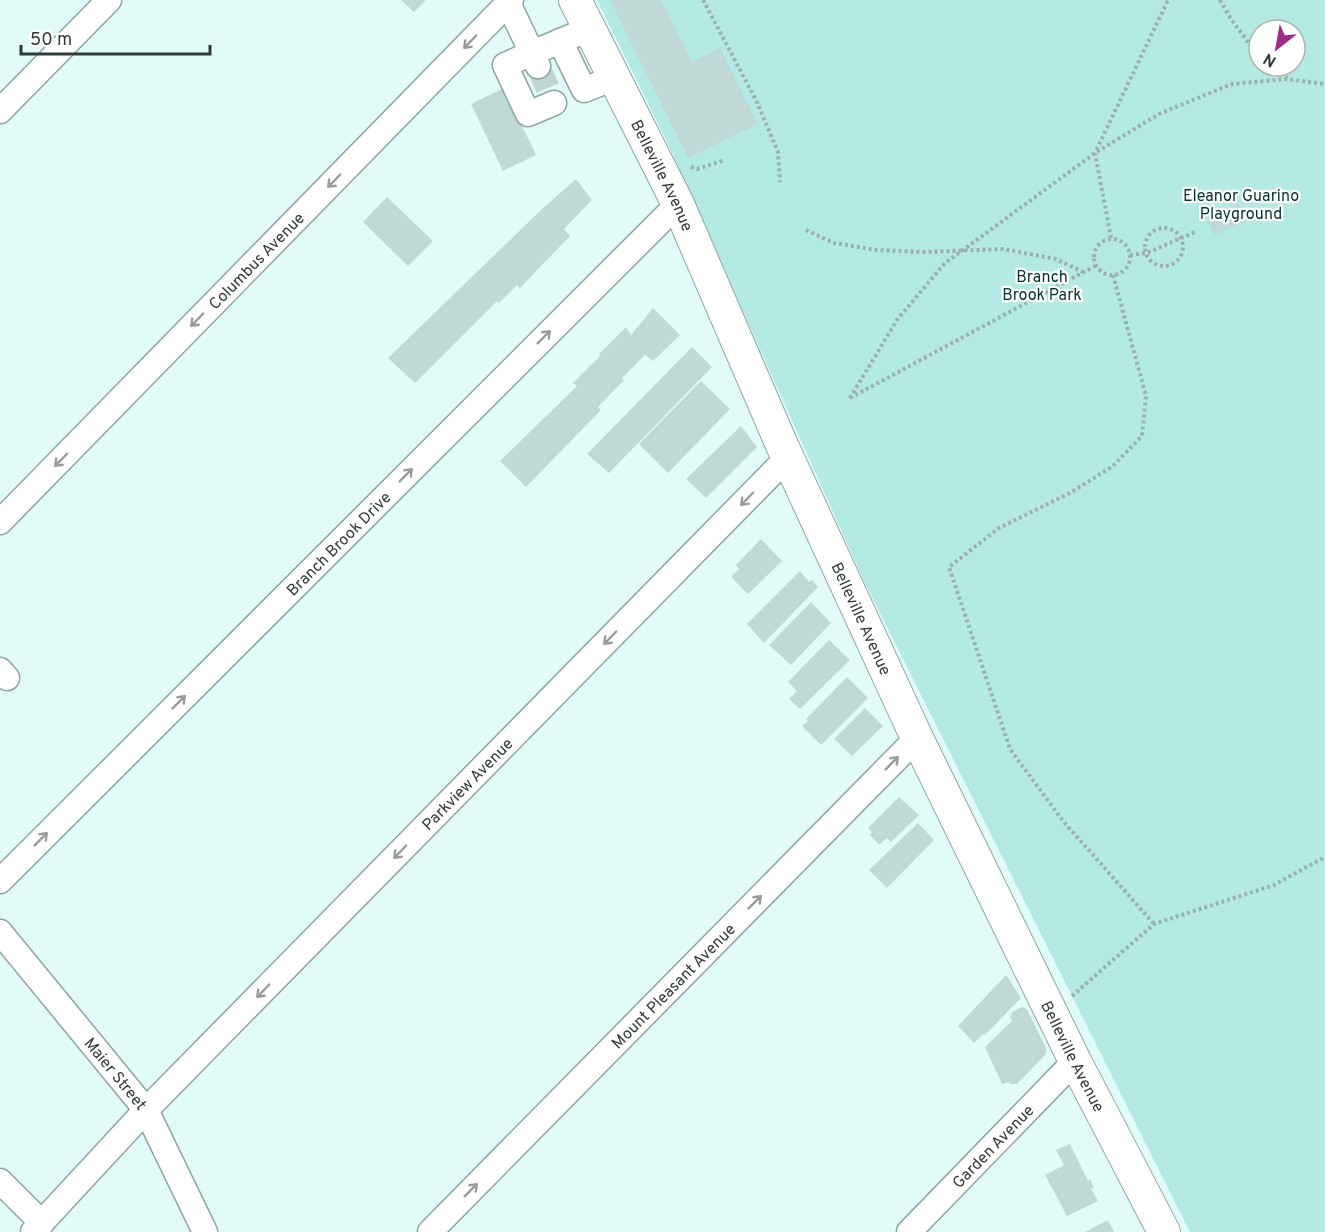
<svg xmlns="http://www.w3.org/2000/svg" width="1325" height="1232" font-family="Overpass,sans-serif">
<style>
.green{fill:#b4eae4;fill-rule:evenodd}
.building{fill:#bfd9d6}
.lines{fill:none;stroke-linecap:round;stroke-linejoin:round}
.minor-tunnel{stroke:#bed5d2;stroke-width:24;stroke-dasharray:24 12;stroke-linecap:butt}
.minor-casing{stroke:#8ca5a2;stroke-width:27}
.major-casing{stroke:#8ca5a2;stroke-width:34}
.path{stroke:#9cb1ae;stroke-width:4;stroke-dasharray:3 3;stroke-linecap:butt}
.minor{stroke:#fff;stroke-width:24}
.major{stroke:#fff;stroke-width:32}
.oneway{stroke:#989d9c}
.labels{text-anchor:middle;stroke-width:4.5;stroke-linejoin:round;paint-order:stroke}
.street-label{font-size:16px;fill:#313b3a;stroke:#fff}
.park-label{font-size:16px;fill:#00332f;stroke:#fff}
</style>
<rect width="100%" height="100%" fill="#e1fcf8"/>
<path class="green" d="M597,0H1325V1232H1190L864,581L669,146ZM1259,30H1295V66H1259Z"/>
<path class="building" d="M401,0H426L414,12Z
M610,0H661L692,62L720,48L758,124L688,158Z
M504,88L536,155L503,171L471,104Z
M576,179L592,200L564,229L570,236L520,288L517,285L499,303L497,301L415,383L388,358L542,209Z
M387,197L433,241L408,266L363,222Z
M1238,204L1246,221L1214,235L1206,218Z
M653,308L680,335L653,361L645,355L622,378L624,380L598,407L601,410L526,487L500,461L577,386L573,383L600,356L599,354L626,327L631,335Z
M692,347L712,367L609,473L587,454Z
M701,381L730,409L668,473L639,444Z
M741,426L757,447L706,498L686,479Z
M761,539L782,561L748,594L731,577L739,569L736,565Z
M800,571L809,582L812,580L818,587L764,643L747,624Z
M811,602L831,623L791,665L769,645Z
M829,640L850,660L800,709L789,699L797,691L788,682Z
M847,677L868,698L821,745L802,726L808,721L806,719Z
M865,708L883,726L852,756L834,739Z
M899,797L919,815L891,842L887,838L879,845L870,835L872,832L868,828Z
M918,823L934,840L887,888L869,870Z
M1006,975L1021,998L985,1035L983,1034L974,1043L958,1026Z
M1022,1007L1027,1009L1046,1048V1054L1017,1084H1010L1009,1082L1002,1084L985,1047L1012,1021L1010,1017L1012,1012Z
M1070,1144L1088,1181L1090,1179L1094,1188L1091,1189L1098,1201L1067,1216L1045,1175L1064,1165L1056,1150Z
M1108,1220L1114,1232H1085Z"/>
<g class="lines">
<path class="minor-tunnel" d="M538,66L549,91"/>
<defs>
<g id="minor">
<path d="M508,3L532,53L589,29"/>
<path d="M560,41L584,90L614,78"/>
<path d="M538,66L532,53L505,65L528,114L554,103"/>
<path d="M0,111L109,0"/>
<path id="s1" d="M0,522L511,0"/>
<path d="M0,670L7,678"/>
<path id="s2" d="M0,881L678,204"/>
<path id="s3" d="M0,932L146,1110L205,1232"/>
<path d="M0,1181L42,1223"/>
<path id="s4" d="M33,1232L146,1110L788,457"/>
<path id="s5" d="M430,1232L917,738"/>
<path id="s6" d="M909,1232L1075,1061"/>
</g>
<g id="major">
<path id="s7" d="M575,0L678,204L781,443L917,738L1075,1061L1164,1232"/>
</g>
</defs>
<use href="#minor" class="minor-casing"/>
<use href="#major" class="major-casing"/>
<path class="path" d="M703,0L756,100L778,152L780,182
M1220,0L1231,19L1259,57
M1271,66L1287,78
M691,167L697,169L725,160
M1145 247a19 19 0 1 1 38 0a19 19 0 1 1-38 0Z
M806,230L834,243L876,250L923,252L1003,249L1056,259L1083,272
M1111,238L1095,153L1168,0
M1094 257a18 18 0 1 1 36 0a18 18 0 1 1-36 0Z
M1130,255L1147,253L1197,231
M1113,275L1146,396L1142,436L1113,466L1070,493L999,528L949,567L1010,749L1063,821L1154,924
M850,398L897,320L944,264L1095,153L1159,114L1232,84L1287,79L1325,84
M850,398L1095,266
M1072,996L1154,924L1274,885L1325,857"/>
<use href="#minor" class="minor"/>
<use href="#major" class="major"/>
</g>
<defs><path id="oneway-shaft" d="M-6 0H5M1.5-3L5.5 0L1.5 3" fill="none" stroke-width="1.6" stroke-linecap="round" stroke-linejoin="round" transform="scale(1.5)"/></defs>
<g class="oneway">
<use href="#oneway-shaft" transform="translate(470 42) rotate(134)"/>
<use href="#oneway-shaft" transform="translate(334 181) rotate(134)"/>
<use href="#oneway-shaft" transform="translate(197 320) rotate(134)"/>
<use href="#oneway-shaft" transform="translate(544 337) rotate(-45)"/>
<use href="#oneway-shaft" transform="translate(61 460) rotate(134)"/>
<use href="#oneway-shaft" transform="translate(406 475) rotate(-45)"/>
<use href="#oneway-shaft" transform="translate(747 499) rotate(134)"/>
<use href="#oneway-shaft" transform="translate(610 638) rotate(134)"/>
<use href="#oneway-shaft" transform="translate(179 702) rotate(-45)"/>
<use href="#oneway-shaft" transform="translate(892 763) rotate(-45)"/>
<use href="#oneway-shaft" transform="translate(41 839) rotate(-45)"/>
<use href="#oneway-shaft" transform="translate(400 852) rotate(134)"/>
<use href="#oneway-shaft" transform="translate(755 902) rotate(-45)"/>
<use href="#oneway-shaft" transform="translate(263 991) rotate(134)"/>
<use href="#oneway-shaft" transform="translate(471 1190) rotate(-45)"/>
</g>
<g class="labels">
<g class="street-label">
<text dy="6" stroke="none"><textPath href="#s7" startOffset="196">Belleville Avenue</textPath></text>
<text dy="6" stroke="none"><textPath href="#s1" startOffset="366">Columbus Avenue</textPath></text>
<text dy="6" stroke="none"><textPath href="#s2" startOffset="478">Branch Brook Drive</textPath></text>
<text dy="6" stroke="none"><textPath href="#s7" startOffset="682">Belleville Avenue</textPath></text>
<text dy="6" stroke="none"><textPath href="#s4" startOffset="624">Parkview Avenue</textPath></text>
<text dy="6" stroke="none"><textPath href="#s5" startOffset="346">Mount Pleasant Avenue</textPath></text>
<text dy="6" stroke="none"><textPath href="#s7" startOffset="1168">Belleville Avenue</textPath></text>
<text dy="6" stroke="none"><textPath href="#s3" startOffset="183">Maier Street</textPath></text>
<text dy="6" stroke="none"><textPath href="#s6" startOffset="120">Garden Avenue</textPath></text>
</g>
<g class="park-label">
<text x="1241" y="201">Eleanor Guarino<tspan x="1241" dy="18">Playground</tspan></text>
<text x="1042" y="282">Branch<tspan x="1042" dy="18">Brook Park</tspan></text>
</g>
</g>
<g transform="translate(1277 48) rotate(211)"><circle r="28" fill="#ffffff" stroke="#adb1b0" stroke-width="1.5"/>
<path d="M0-4.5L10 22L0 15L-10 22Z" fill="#9e2b87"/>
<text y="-9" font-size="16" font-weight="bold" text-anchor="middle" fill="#313b3a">N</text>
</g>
<path d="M21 45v9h189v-9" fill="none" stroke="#313b3a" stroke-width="3"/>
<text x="30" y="45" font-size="18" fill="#313b3a" stroke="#ffffff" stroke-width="4.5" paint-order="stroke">50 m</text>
</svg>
